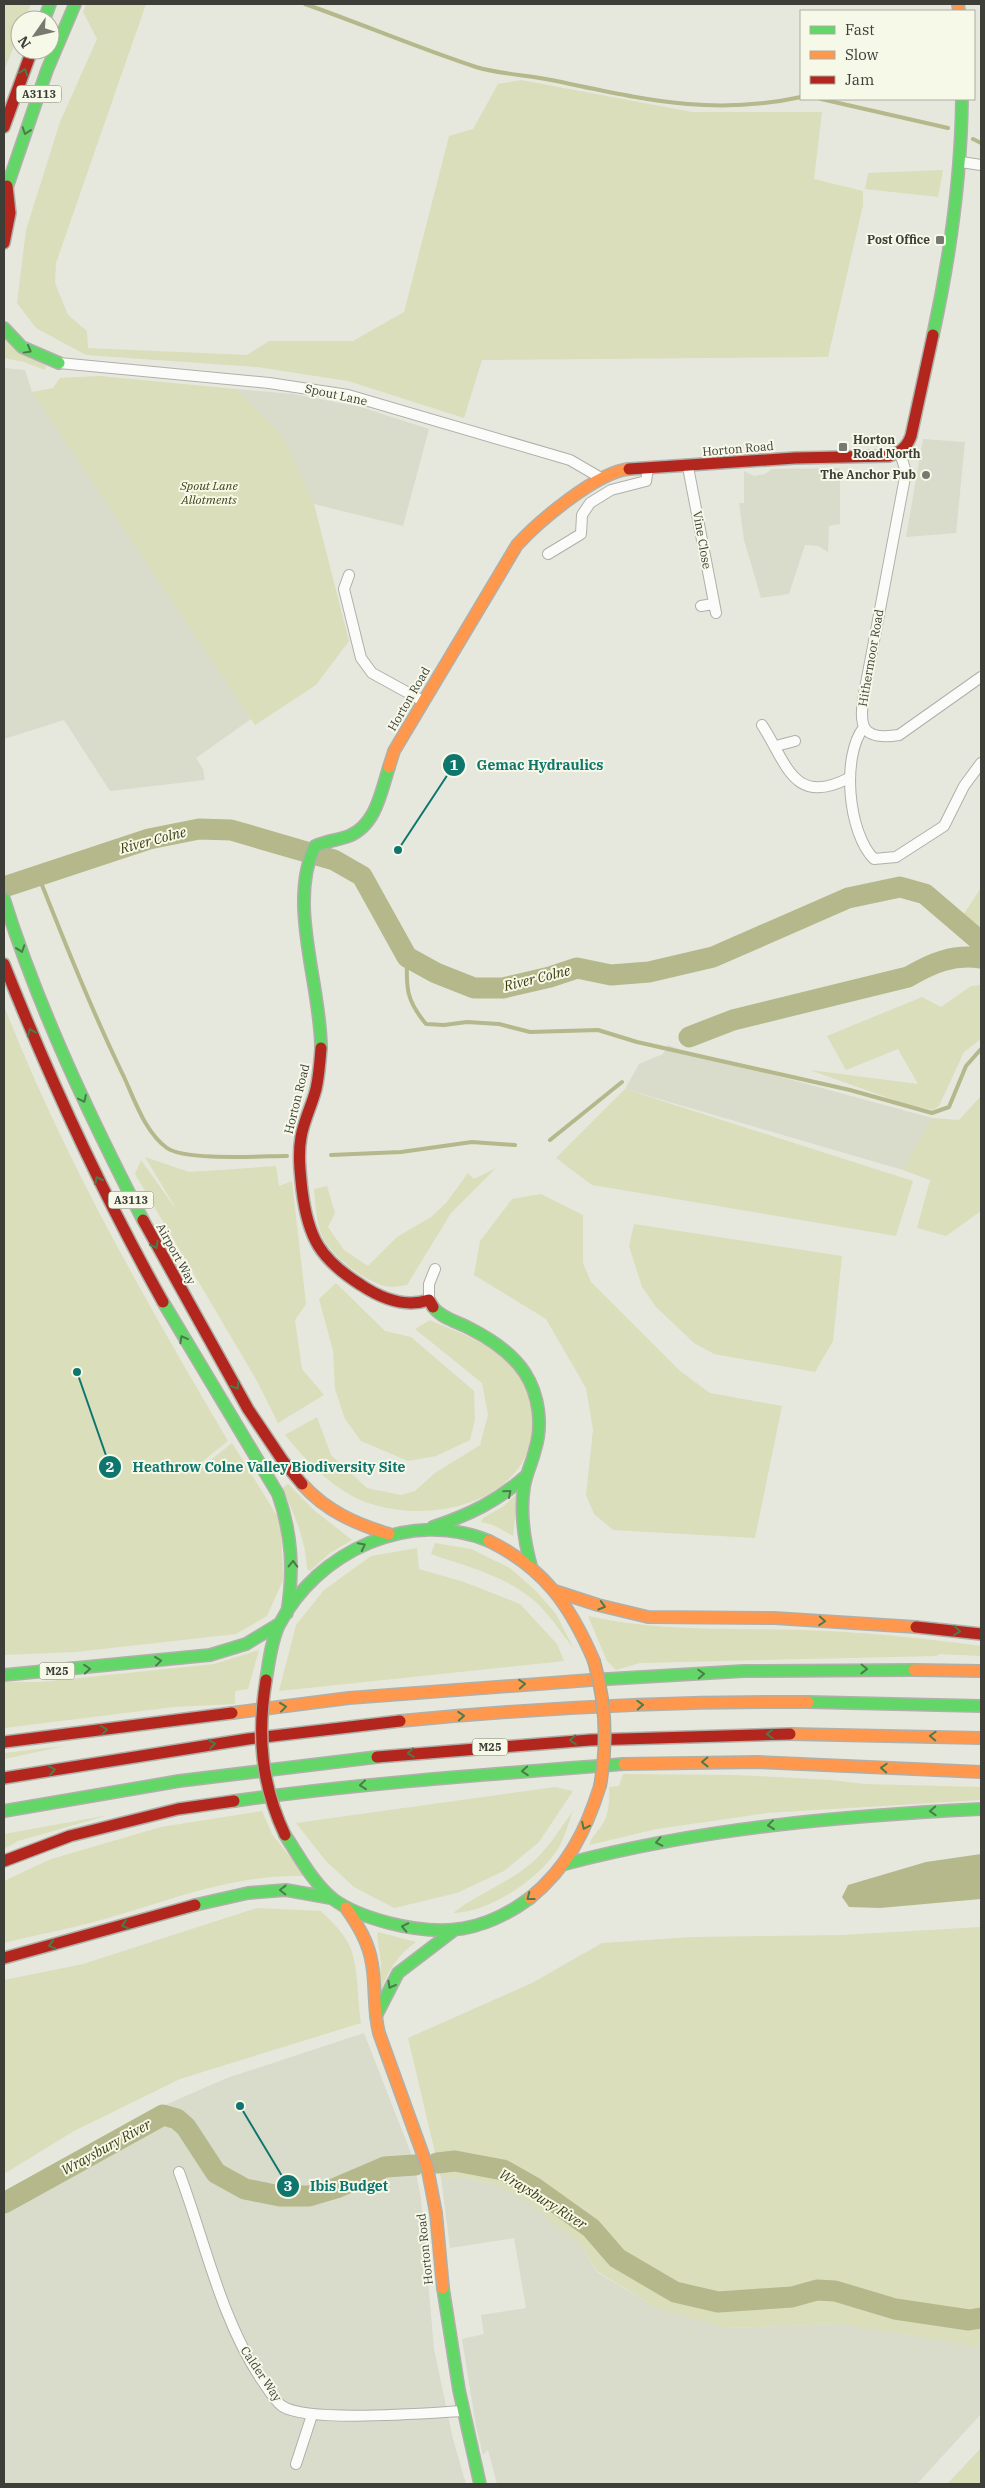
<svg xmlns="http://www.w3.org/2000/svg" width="985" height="2488" font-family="'IBM Plex Serif',serif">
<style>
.built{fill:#d9dbcb}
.green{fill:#dadeba}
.water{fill:#b4b88a}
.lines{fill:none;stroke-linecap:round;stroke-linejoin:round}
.stream{stroke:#b4b88a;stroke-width:4}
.river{stroke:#b4b88a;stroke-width:21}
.street-casing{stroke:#b0b0aa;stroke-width:12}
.fast-casing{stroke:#b0b0aa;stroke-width:14}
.slow-casing{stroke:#b0b0aa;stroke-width:14}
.jam-casing{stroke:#b0b0aa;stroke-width:14}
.street{stroke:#fbfcfa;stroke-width:10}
.fast{stroke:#63d668;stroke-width:11}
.slow{stroke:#ff974d;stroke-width:11}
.jam{stroke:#b3261e;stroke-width:11}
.slow-bridge-casing{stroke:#aaac9b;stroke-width:14;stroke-linecap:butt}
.jam-bridge-casing{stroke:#aaac9b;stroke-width:14;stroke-linecap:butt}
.slow-bridge{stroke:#ff974d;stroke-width:11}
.jam-bridge{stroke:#b3261e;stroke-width:11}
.oneway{stroke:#4c7b4b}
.poi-dot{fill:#787a72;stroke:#f6f8e8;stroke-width:2}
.labels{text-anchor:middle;stroke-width:4;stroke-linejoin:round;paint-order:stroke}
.shield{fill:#f6f8e8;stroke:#74766d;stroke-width:1}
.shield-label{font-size:11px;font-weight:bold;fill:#3d3e38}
.poi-label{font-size:12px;font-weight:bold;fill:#3d3e38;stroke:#f6f8e8;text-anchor:end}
.street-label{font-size:12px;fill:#3d3e38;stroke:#f6f8e8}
.park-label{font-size:12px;font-style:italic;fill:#3f4111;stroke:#f6f8e8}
.water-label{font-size:14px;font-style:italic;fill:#3a3c0b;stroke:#f6f8e8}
.leader{fill:none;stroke:#0f766e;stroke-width:2}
.callout-dot{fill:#0f766e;stroke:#f6f8e8;stroke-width:2}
.mark-label{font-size:15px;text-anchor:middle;font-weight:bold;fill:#fff}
.callout-label{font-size:14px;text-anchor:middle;font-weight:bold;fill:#0f766e;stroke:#f6f8e8;stroke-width:4;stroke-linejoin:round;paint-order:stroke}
</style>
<rect width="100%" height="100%" fill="#e6e8de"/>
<path class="built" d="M4,368L25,370L32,392L251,719L196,758L203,769L205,780L110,791L64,720L4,739Z
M236,389L293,394L361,407L429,429L403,526L314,504L282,435Z
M923,439L965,442L956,533L906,537Z
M840,468V524L829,526L828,552L818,546L805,545L789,594L761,598L744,540L739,503H744V471L754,476L765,474L772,469Z
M668,1045L679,1049L932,1118L903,1170L625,1089L639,1064L663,1054Z
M364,2033L414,2161L421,2199L434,2349L453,2439L466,2484H4V2193L158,2108L227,2078Z
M462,2177L497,2185L527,2201L580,2244L597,2272L656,2308L725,2328L839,2324L981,2347V2414L917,2484H497L488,2450L483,2455L476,2427L462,2339L484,2334L481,2315L526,2308L514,2238L450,2248L441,2178Z"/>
<path class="green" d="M4,4H31L24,20H20V31L4,71Z
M86,4H146L56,263L55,283L68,315L87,331L88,348L247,355L269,341H353L404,312L449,136L473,129L498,84L521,80L692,112H822L814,179L863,191V205L828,357L482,360L464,418L348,381L257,367L86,355L36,328L17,303L26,230L60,122L97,39L83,12Z
M943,170L938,197L865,189L868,173Z
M4,338L46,366L45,370L24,362L4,358Z
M100,376L236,389L282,435L314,504L349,641L316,685L255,725L32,392L53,388L60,378Z
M981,888V932L959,921Z
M981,985V1039L964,1052L939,1106L933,1110L905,1104L810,1070L918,1084L898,1049L846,1070L827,1036L922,997L941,1007L971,986Z
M4,1006C64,1159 145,1300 228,1441L199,1464L191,1458L197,1471L232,1443L281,1522L283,1580L267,1616L236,1634L76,1652L4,1655Z
M625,1089L913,1181L896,1236L592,1185L556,1158Z
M981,1096V1211L946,1236L917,1228L930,1180L903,1170L932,1118L959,1120Z
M145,1157L189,1172L276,1166L279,1186L292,1181L306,1304L295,1320L302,1369L324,1395L278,1423L257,1381L135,1174L141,1160L178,1212Z
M496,1168L451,1213L407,1285C400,1286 390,1288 384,1286C361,1279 325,1252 319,1228C316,1216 315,1202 314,1189L327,1186L335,1213L328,1227L344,1250L368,1266L397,1237L431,1217L446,1203L468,1173L474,1179Z
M541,1194L583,1215V1263L591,1282L680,1371L710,1393L782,1406L755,1538L613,1530L594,1514L586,1495L593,1430L586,1388L546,1319L474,1275L480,1241L512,1199Z
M634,1224L842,1256L833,1341L815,1372L714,1354L694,1343L656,1307L642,1287L629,1246Z
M336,1283L385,1331L411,1337L474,1391L475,1420L470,1440L436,1456L408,1461L361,1441L345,1419L335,1389L333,1351L319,1299Z
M430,1320C457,1332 485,1341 507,1361C523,1376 533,1400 533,1422C532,1509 414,1529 352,1496C325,1481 304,1458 285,1435L317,1417L331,1455L367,1488L401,1495L415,1491L435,1473L480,1445L488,1415L482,1383L415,1329Z
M288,1484L315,1511L352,1540L330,1553L310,1571L307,1569C306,1540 294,1514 282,1488Z
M518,1492L513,1536L493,1525L481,1522L483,1518L504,1506Z
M435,1543L471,1549L510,1568L535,1590L556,1614L574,1649C562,1634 551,1617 538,1604C508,1576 468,1567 431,1554Z
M417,1548L419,1569L464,1582L520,1604L557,1644L564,1661L279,1691L296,1625L324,1590L371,1556Z
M588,1616C659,1632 731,1628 804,1630C863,1632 922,1638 981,1646V1656L940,1654L936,1656L640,1663L616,1670L607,1661Z
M259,1650L248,1689L235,1691V1704L174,1707L4,1728V1682H41L214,1664Z
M65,1746L4,1759V1753Z
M623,1774L736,1775L831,1780L865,1784L981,1787V1800L767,1813L657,1829L589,1845C593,1835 595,1835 600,1828C609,1816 610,1801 609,1787L619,1786Z
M555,1787L573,1791L539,1842L504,1871L457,1893L394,1908L354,1887L326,1861L296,1823Z
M262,1811L272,1834L305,1876C232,1874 169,1901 101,1920C69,1929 36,1935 4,1943V1881L51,1859L161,1827Z
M573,1811C569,1822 565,1836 559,1847C541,1878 489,1913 453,1913C479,1893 511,1882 535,1860C550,1846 561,1827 573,1811Z
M109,1815L18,1841L4,1849V1834Z
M257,1908L321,1911C330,1920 341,1930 347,1941C359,1960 357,1999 361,2023L180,2079L74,2131L4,2174V1980L83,1964Z
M981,1927V2347L839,2324L725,2328L656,2308L597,2271L580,2244L526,2201L497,2185L463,2177L441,2178L408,2038L532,1983L602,1943L692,1937L841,1935Z
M378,1932L416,1942C394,1957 384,1979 377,2003L381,1964L377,1934Z
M981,2448V2484H947Z"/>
<path class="water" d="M981,1854V1899L880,1908L849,1907L842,1897L848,1885L926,1862Z"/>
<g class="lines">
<path class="stream" d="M305,4C362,24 418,48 476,67C498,74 527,75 551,80C640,98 709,117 801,97
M821,99L948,128
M973,139L981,143
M38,875C65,943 92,1011 124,1077C135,1101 145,1132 167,1148C185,1161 263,1156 287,1156
M407,957C406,988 406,1000 426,1024L444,1025L467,1022L499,1024L530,1032L598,1030L637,1042L850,1090L932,1113L949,1107L966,1066L981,1049
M550,1140L622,1082
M331,1155L401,1152L472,1142L515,1145"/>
<path class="river" d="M4,887L149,839L199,829L231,830L334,860L362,876L407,957L436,973L474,988H503L550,977L577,968L611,975L649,972L713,957L848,898L900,887L925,894L981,942
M689,1037L733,1020L908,977C932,963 953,954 981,958
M437,2163L455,2161L503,2170L535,2188L591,2228L617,2258L675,2292L718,2302L792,2297L817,2290L835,2291L895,2309L969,2320L981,2318
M4,2203L163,2115L177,2119L186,2127L216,2173L245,2189L280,2196H309L336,2188L385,2167L415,2165"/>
<defs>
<path id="street" d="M961,162L981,165
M59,363L269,383L348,395L570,460L601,478
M900,453L906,472L864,694C859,725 860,741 899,735L981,677
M688,467L716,613
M548,554L581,534L582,515L590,503L611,490L646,481L648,468
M349,575L344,589L361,658L372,673L423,701
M701,606L713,604
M762,725C787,763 793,807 849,778
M864,727C841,756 848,833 874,859L896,857L944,826L964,786L981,763
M776,746L795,741
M429,1300V1284L435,1269
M179,2172C205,2241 220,2317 261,2379C267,2387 274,2400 282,2406C307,2423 427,2413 462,2411
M296,2464L312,2415"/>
<path id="fast" d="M44,20L50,4
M4,196L47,70L75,4
M4,328L22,347L59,363
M933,335C950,257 961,179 962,99
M4,899C39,1010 90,1117 143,1220
M321,1048C321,985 287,903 315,846C326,841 338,840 349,836C376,825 381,792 389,767
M163,1302L278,1494C292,1534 294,1571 287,1613
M433,1307C441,1318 458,1322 469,1328C491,1339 512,1353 525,1373C539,1395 543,1425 535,1450C532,1463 526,1474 524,1487C520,1513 524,1540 531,1566
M433,1527C469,1515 498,1501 527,1475
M4,1675L210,1655L246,1644L279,1624
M266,1680C269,1662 271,1642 279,1625C317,1551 411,1508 489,1541
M591,1680L744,1671L914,1670
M808,1702L981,1706
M234,1801C363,1783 493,1774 624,1764
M4,1811L179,1781L377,1757
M285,1835C299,1856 313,1883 333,1899C349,1911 370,1918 389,1923C444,1937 484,1932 530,1898
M565,1864C702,1828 840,1816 981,1809
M195,1905L248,1893L286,1890L331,1898
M376,2016L398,1973L453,1931
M443,2288L459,2390L480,2484"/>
<path id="slow" d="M958,4L959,11
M389,767L394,751L517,545C539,521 597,472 629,469
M302,1484C326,1511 356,1524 389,1534
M489,1541C544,1568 570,1605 594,1661
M555,1591L598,1605L648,1617L774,1618L916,1627
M914,1670L981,1671
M232,1713L349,1698L591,1680
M400,1721C536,1708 672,1701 808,1702
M790,1734L981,1738
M624,1764L758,1762L981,1772
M530,1898C567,1868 586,1831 600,1786
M346,1908C358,1925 369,1943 372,1964C376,1987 373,2010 379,2033L427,2166L436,2213L443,2288"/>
<path id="jam" d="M4,127L32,50
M4,243L10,213L7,186
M629,469L795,458L889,456C901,452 907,447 911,436L933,335
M4,964C50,1080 102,1193 163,1302
M321,1048C320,1062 319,1076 316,1089C312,1105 304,1120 301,1137C298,1154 300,1172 302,1190C308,1238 320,1259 361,1285C382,1299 405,1308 429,1300L433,1307
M143,1220L248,1409L283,1461L302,1484
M916,1627L981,1634
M4,1742L232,1713
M377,1757L590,1740L790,1734
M4,1778L248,1739L400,1721
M4,1861L70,1836L178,1809L234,1801
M4,1958L195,1905"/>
</defs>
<use href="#street" class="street-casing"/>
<use href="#fast" class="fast-casing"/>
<use href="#slow" class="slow-casing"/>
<use href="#jam" class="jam-casing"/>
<use href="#street" class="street"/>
<use href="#fast" class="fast"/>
<use href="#slow" class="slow"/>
<use href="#jam" class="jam"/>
<defs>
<path id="slow-bridge" d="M594,1661C606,1703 608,1743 600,1786"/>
<path id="jam-bridge" d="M266,1680C257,1735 261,1784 285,1835"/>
</defs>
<use href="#slow-bridge" class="slow-bridge-casing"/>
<use href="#jam-bridge" class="jam-bridge-casing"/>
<use href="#slow-bridge" class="slow-bridge"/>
<use href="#jam-bridge" class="jam-bridge"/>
</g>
<defs><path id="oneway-chevron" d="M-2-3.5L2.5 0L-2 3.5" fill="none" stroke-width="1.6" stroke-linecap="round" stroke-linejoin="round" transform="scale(1.25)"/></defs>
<g class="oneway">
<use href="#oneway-chevron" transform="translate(24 72) rotate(-70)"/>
<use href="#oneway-chevron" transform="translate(26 131) rotate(109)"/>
<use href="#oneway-chevron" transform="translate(28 350) rotate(29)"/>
<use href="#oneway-chevron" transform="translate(21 949) rotate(71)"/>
<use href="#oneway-chevron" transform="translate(31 1032) rotate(-113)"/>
<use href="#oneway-chevron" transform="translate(83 1099) rotate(65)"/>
<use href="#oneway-chevron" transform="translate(98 1180) rotate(-117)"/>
<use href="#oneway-chevron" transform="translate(155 1245) rotate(61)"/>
<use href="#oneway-chevron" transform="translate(183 1339) rotate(-119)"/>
<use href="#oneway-chevron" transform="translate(236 1386) rotate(59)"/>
<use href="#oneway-chevron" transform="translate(508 1493) rotate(-41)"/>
<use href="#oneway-chevron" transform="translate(362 1546) rotate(-27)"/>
<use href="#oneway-chevron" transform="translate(293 1564) rotate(-89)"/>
<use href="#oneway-chevron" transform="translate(602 1606) rotate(16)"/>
<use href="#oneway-chevron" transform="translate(822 1621) rotate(4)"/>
<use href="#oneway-chevron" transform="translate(957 1631) rotate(7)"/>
<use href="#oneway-chevron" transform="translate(158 1661) rotate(-7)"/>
<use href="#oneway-chevron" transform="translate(87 1669) rotate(-5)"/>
<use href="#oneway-chevron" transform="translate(864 1669) rotate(1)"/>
<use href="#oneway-chevron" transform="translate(701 1674) rotate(-3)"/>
<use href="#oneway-chevron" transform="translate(522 1684) rotate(-4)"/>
<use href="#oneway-chevron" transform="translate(640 1705) rotate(-3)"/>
<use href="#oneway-chevron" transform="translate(283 1707) rotate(-7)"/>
<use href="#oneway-chevron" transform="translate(461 1716) rotate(-4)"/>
<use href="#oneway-chevron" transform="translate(104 1730) rotate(-7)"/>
<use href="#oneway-chevron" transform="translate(770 1734) rotate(179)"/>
<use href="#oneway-chevron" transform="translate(933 1736) rotate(-178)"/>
<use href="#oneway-chevron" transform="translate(573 1740) rotate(176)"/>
<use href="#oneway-chevron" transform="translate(212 1744) rotate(-8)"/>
<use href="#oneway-chevron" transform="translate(411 1753) rotate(174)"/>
<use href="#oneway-chevron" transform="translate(705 1762) rotate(179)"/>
<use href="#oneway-chevron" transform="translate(884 1768) rotate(-177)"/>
<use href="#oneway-chevron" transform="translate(52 1770) rotate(-9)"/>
<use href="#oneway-chevron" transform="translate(525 1771) rotate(176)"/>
<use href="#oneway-chevron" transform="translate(363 1785) rotate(174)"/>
<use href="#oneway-chevron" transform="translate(933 1811) rotate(177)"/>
<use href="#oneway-chevron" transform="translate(771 1825) rotate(173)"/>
<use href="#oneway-chevron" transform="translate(585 1826) rotate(116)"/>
<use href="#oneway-chevron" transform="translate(659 1842) rotate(168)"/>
<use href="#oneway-chevron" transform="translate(283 1890) rotate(-179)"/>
<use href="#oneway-chevron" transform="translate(530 1897) rotate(143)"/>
<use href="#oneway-chevron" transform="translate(125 1925) rotate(163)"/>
<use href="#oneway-chevron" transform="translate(405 1927) rotate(-168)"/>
<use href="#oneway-chevron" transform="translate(52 1945) rotate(165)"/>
<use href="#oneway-chevron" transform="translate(391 1985) rotate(119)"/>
</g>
<g class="poi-dot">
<rect x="935" y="235" width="10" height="10" rx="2.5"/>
<rect x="838" y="442" width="10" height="10" rx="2.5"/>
<circle cx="926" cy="475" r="5"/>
</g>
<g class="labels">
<g class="shield">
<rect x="16.5" y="85.5" width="45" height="17" rx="4"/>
<rect x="108.5" y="1191.5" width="45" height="17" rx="4"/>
<rect x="39.5" y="1662.5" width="35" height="17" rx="4"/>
<rect x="472.5" y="1738.5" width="35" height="17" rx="4"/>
</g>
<g class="shield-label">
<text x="39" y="98">A3113</text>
<text x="131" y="1204">A3113</text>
<text x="57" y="1675">M25</text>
<text x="490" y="1751">M25</text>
</g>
<g class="poi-label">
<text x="930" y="244">Post Office</text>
<text x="853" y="444" text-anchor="start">Horton<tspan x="853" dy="14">Road North</tspan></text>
<text x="916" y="479">The Anchor Pub</text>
</g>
<g class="street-label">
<text transform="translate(336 395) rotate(12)" y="4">Spout Lane</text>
<text transform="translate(738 449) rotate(-5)" y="4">Horton Road</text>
<text transform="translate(702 540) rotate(80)" y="4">Vine Close</text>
<text transform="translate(871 658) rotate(-80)" y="4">Hithermoor Road</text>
<text transform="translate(409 699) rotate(-60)" y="4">Horton Road</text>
<text transform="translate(297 1099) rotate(-76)" y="4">Horton Road</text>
<text transform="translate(176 1254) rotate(61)" y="4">Airport Way</text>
<text transform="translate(425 2249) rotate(-96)" y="4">Horton Road</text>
<text transform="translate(261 2374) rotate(56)" y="4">Calder Way</text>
</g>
<g class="park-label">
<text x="209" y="490">Spout Lane<tspan x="209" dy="14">Allotments</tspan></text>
</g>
<g class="water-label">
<text transform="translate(153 840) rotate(-15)" y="5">River Colne</text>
<text transform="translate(537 978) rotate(-14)" y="5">River Colne</text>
<text transform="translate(106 2147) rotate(-29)" y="5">Wraysbury River</text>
<text transform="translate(543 2199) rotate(32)" y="5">Wraysbury River</text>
</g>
</g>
<path class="leader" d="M398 850L454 765M77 1372L110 1467M240 2106L288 2186"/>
<g class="callout-dot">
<circle cx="398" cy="850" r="5"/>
<circle cx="77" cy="1372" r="5"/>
<circle cx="240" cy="2106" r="5"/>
<circle cx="454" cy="765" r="12"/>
<circle cx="110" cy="1467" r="12"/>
<circle cx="288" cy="2186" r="12"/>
</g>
<g class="mark-label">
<text x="454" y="770">1</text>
<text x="110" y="1472">2</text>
<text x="288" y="2191">3</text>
</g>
<g class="callout-label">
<text x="540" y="770">Gemac Hydraulics</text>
<text x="269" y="1472">Heathrow Colne Valley Biodiversity Site</text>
<text x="349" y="2191">Ibis Budget</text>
</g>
<rect width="985" height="2488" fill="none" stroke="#3d3e38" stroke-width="10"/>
<rect x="800" y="10" width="175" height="90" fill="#f6f8e8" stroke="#acaea2"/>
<rect x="810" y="26" width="25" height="8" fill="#63d668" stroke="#acaea2"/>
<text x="845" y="35" font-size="15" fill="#3d3e38">Fast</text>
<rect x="810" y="51" width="25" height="8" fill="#ff974d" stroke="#acaea2"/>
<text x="845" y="60" font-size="15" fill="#3d3e38">Slow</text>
<rect x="810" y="76" width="25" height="8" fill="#b3261e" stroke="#acaea2"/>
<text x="845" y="85" font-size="15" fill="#3d3e38">Jam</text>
<g transform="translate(35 35) rotate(236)"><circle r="24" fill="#f6f8e8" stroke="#acaea2"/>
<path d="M0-4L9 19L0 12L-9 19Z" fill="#787a72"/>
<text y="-8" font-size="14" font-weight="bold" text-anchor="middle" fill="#3d3e38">N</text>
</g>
</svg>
